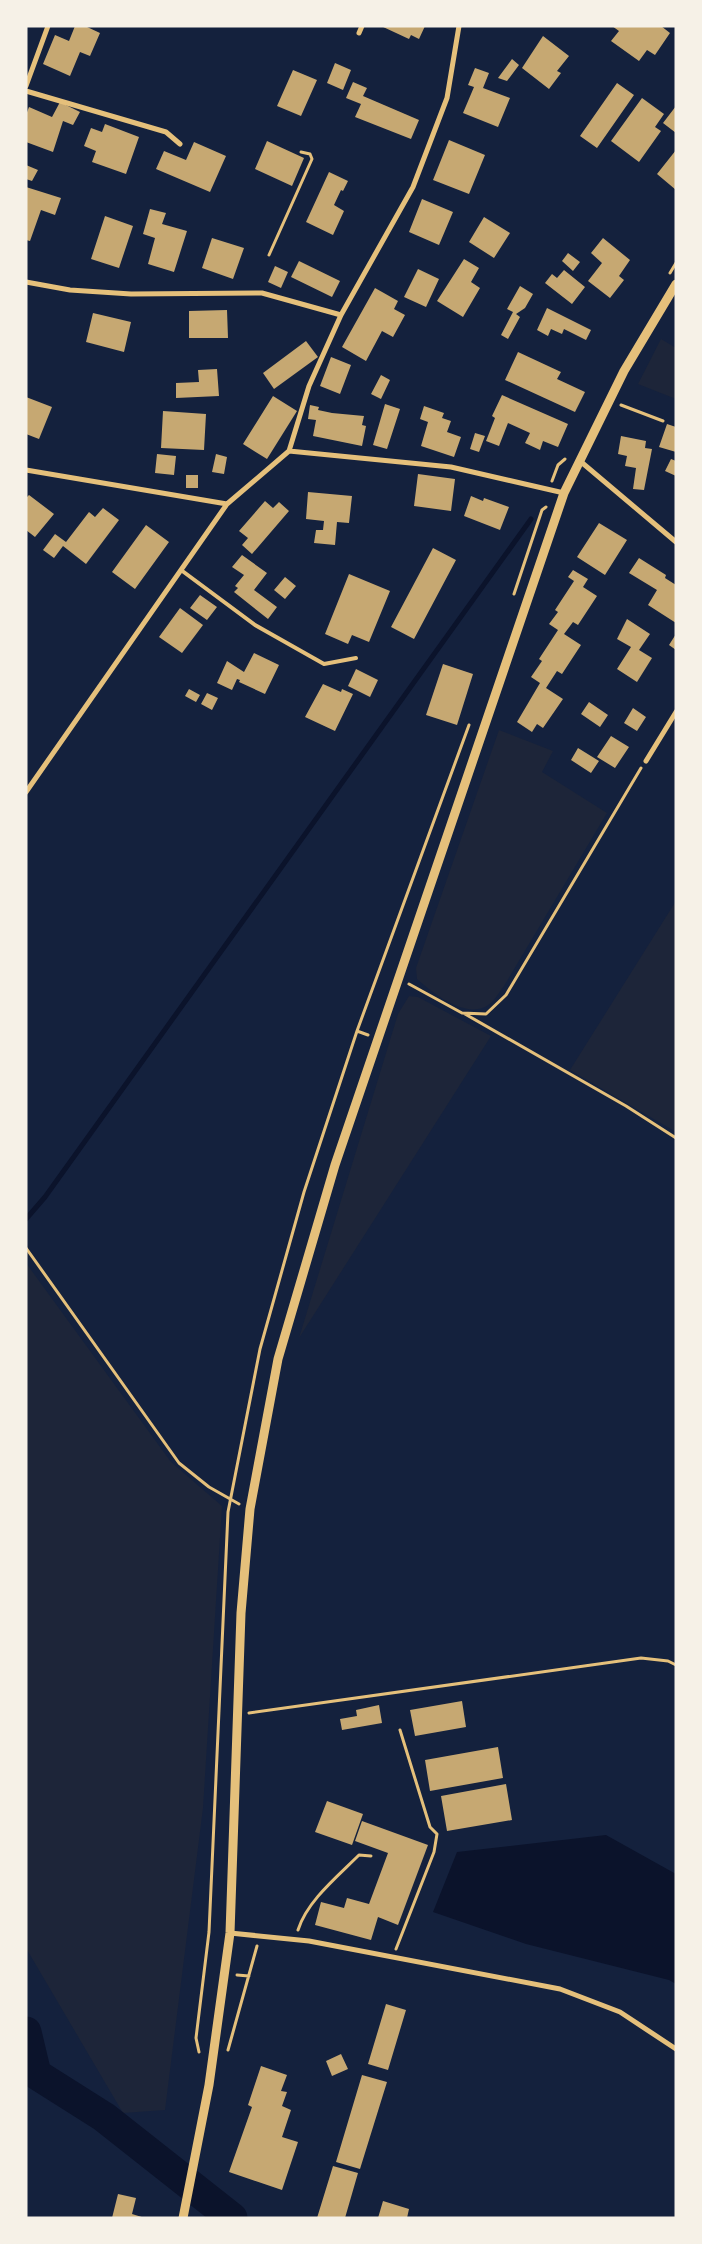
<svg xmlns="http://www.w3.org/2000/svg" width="702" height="2244" font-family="'Work Sans',sans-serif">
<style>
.green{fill:#1d2539}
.water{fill:#0b132b}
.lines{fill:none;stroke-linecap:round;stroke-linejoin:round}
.stream{stroke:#0b132b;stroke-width:5}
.river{stroke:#0b132b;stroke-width:31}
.building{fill:#c6a872}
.path{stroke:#e5c07b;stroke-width:3}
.service{stroke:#e5c07b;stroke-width:4}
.minor{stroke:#e5c07b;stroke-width:5}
.tertiary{stroke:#e5c07b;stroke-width:9}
</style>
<rect width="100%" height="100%" fill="#14213d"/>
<path class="green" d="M661,339L676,348V399L638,384Z
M499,730L553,751L542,772L607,813L504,986C500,991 496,998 492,1002C470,1023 434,994 417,979L416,968Z
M676,901V1132L570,1070Z
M409,996L418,997L491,1036L299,1338L398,1014Z
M26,1263L171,1462L222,1506L203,1808L165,2110L123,2113L26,1948Z"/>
<path class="water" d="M606,1835L676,1874V1984L669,1980L526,1944L433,1912L457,1852Z"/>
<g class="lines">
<path class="stream" d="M26,1219L45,1197L531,519"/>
<path class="river" d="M26,2032L36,2074L104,2117L232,2218"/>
</g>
<path class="building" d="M75,26H85L100,33L90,56L80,52L70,76L43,64L55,35L69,41Z
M381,26H425L419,39L411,35L409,39Z
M612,26H661L670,33L655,55L647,50L639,61L611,41L619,31Z
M543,36L569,56L557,71L561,73L549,89L522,68Z
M512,59L519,65L507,81L498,78Z
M335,63L351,70L343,90L327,83Z
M475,68L489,73L483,88L510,98L498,127L463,113L474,87L468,85Z
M293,70L317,80L301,116L277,106Z
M353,82L367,88L363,96L419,120L411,139L355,117L361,104L346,98Z
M617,83L634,95L597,148L580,136Z
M642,98L664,114L655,127L661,131L639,162L611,141Z
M60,102L80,112L73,125L63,121L53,152L26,142V115L29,107L52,117Z
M676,106V133L663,123Z
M105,124L139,137L126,174L92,162L96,151L84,146L91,128L102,132Z
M449,140L485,155L469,194L433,180Z
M267,141L304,158L292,186L255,169Z
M194,142L226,156L210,192L156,169L164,151L186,160Z
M676,150V190L657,174Z
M26,165L38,170L32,181L26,179Z
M329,172L348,181L343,191L341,190L334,205L344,211L333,235L306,222Z
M26,187L61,198L55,215L41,210L30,241L26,240Z
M422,199L453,212L439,245L409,232Z
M150,209L166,213L162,224L187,231L174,272L148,264L155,238L143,234Z
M105,216L133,226L119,268L91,259Z
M484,217L510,233L494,258L469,242Z
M212,238L244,248L233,279L202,268Z
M603,238L630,260L619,276L624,280L610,298L588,281L602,263L591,253Z
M568,253L580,262L573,271L562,261Z
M464,259L479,268L471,282L480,288L463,317L437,301Z
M299,261L340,281L332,297L291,277Z
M275,266L288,272L281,288L268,282Z
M418,269L439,279L426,307L404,297Z
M564,270L585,287L572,304L545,283L552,274L557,278Z
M520,286L533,294L525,308L516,314L520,317L508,339L501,335L513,312L507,309Z
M375,288L398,301L394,309L405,315L393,337L382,331L366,361L342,347Z
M547,308L591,330L586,340L564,329L562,334L551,329L548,336L537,330Z
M227,310L228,338H189V311Z
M93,313L131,322L124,352L86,342Z
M306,341L318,357L274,389L263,373Z
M518,352L561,372L557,379L585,392L575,412L505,380Z
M331,357L351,365L340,394L320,386Z
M217,369L219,396L176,398V383L199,382L198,370Z
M381,375L390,380L381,399L371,394Z
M502,395L568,424L558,447L543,441L540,450L525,443L530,433L508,423L499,446L486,441L495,418L492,416Z
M273,396L297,411L267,459L243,444Z
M26,397L52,407L39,439L26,434Z
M385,404L400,409L387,449L373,445Z
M310,405L319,407L318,410L332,413L364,416L362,425L366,426L362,446L313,436L316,420L308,419Z
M424,406L444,413L442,418L451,421L447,432L461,437L454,457L421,446L428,422L420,419Z
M163,411L206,414L204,450L161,448Z
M667,424L676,427V452L659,447Z
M475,433L485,436L479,452L470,449Z
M621,436L646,441L645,448L652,449L644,490L633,489L636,468L625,466L627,456L618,454Z
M157,454L176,456L174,475L155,473Z
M216,454L227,457L224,474L212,472Z
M671,459L676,461V476L665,471Z
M418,474L455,479L451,511L414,506Z
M186,475H198V488H186Z
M308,492L352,496L349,523L337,522L335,545L314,543L316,530H323L324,521L306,519Z
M29,495L54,514L35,537L26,530V498Z
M471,496L483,501L484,498L509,507L500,530L464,516Z
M265,501L273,508L279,502L289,511L252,554L242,545L248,538L239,531Z
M103,508L119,520L86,564L63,546L54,558L43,550L55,534L66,542L89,512L95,517Z
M599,523L627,540L605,575L577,557Z
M146,525L169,542L135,589L112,572Z
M433,548L456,560L414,639L391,627Z
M242,555L267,573L254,590L277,607L268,619L234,592L238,588L235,586L244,575L232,567Z
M639,558L666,575L665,578L676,585V623L648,605L657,590L629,573Z
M573,570L588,579L583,587L597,596L578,625L573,622L564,634L581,645L562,674L557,671L546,688L563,699L543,728L537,724L532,732L517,722L540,683L531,677L542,661L539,659L558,630L549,624L558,612L555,610L574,581L568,577Z
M349,574L390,591L369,642L352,635L348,644L325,634Z
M285,577L296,586L285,599L274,590Z
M200,595L217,607L207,620L190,608Z
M180,608L203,625L182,653L159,637Z
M627,619L650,634L639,650L652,658L637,682L617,669L631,647L617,639Z
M676,634V650L669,645Z
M254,653L279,665L265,694L239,682L240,680L237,679L232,690L217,683L227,661L244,672Z
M443,664L473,674L457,725L426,715Z
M356,669L378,680L370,697L348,686Z
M323,684L341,692L342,689L353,694L335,731L305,717Z
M189,689L200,695L196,702L185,696Z
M207,693L218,698L212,710L201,704Z
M589,702L608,715L600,727L581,714Z
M633,708L646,717L637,731L624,723Z
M611,736L629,747L615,768L597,757Z
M578,748L599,761L591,773L571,760Z
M462,1701L466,1727L415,1736L410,1710Z
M379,1705L382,1723L342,1730L340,1719L357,1716L356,1710Z
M498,1747L503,1778L430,1791L425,1760Z
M506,1784L512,1820L447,1831L441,1796Z
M327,1801L363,1814L352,1845L315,1832Z
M362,1821L428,1845L398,1925L378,1917L371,1940L315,1925L321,1902L344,1908L347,1898L369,1904L388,1853L355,1841Z
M386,2004L406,2010L388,2070L368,2064Z
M341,2054L348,2069L332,2076L326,2061Z
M261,2066L287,2075L281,2091L287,2092L282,2106L291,2110L282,2137L298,2142L282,2190L229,2172L252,2107L248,2105Z
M362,2075L387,2082L360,2169L336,2162Z
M333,2166L358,2173L345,2218H317Z
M118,2194L136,2198L132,2214L145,2218H112Z
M383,2201L409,2209L407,2218H378Z"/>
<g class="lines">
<path class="path" d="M269,255L312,159L310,154L301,152
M670,273L676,263
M621,405L663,421
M552,481L558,465L565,459
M514,594L542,510L546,507
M409,984L462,1013L486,1014L506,995L641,768
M465,1014L626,1106L676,1138
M357,1031L368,1035
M26,1248L179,1463L209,1487L239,1504
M249,1713L641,1658L668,1661L676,1665
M298,1930C307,1901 338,1876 359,1855L371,1856
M396,1949L434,1852L437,1834L430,1827L400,1730
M237,1975L249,1976
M228,2050L257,1946
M199,2052L196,2038L209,1932L228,1512L260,1349L304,1192L357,1031L469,725"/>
<path class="service" d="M181,570L255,625L324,664L356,658"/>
<path class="minor" d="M359,33L362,26
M26,86L48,26
M26,91L166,132L180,144
M26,282L70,290L131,294L262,293L341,315
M289,451L451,467L564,493
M580,461L676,542
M26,470L227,504
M646,761L676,712
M26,792L227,504L289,451L309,386L341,315L413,187L447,98L459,26
M230,1933L309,1941L560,1989L620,2012L676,2049"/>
<path class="tertiary" d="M183,2218L209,2085L230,1933L241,1613L250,1509L278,1359L335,1165L564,493L624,371L676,284"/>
</g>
<rect width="702" height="2244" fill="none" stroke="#f6f1e7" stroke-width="55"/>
</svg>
